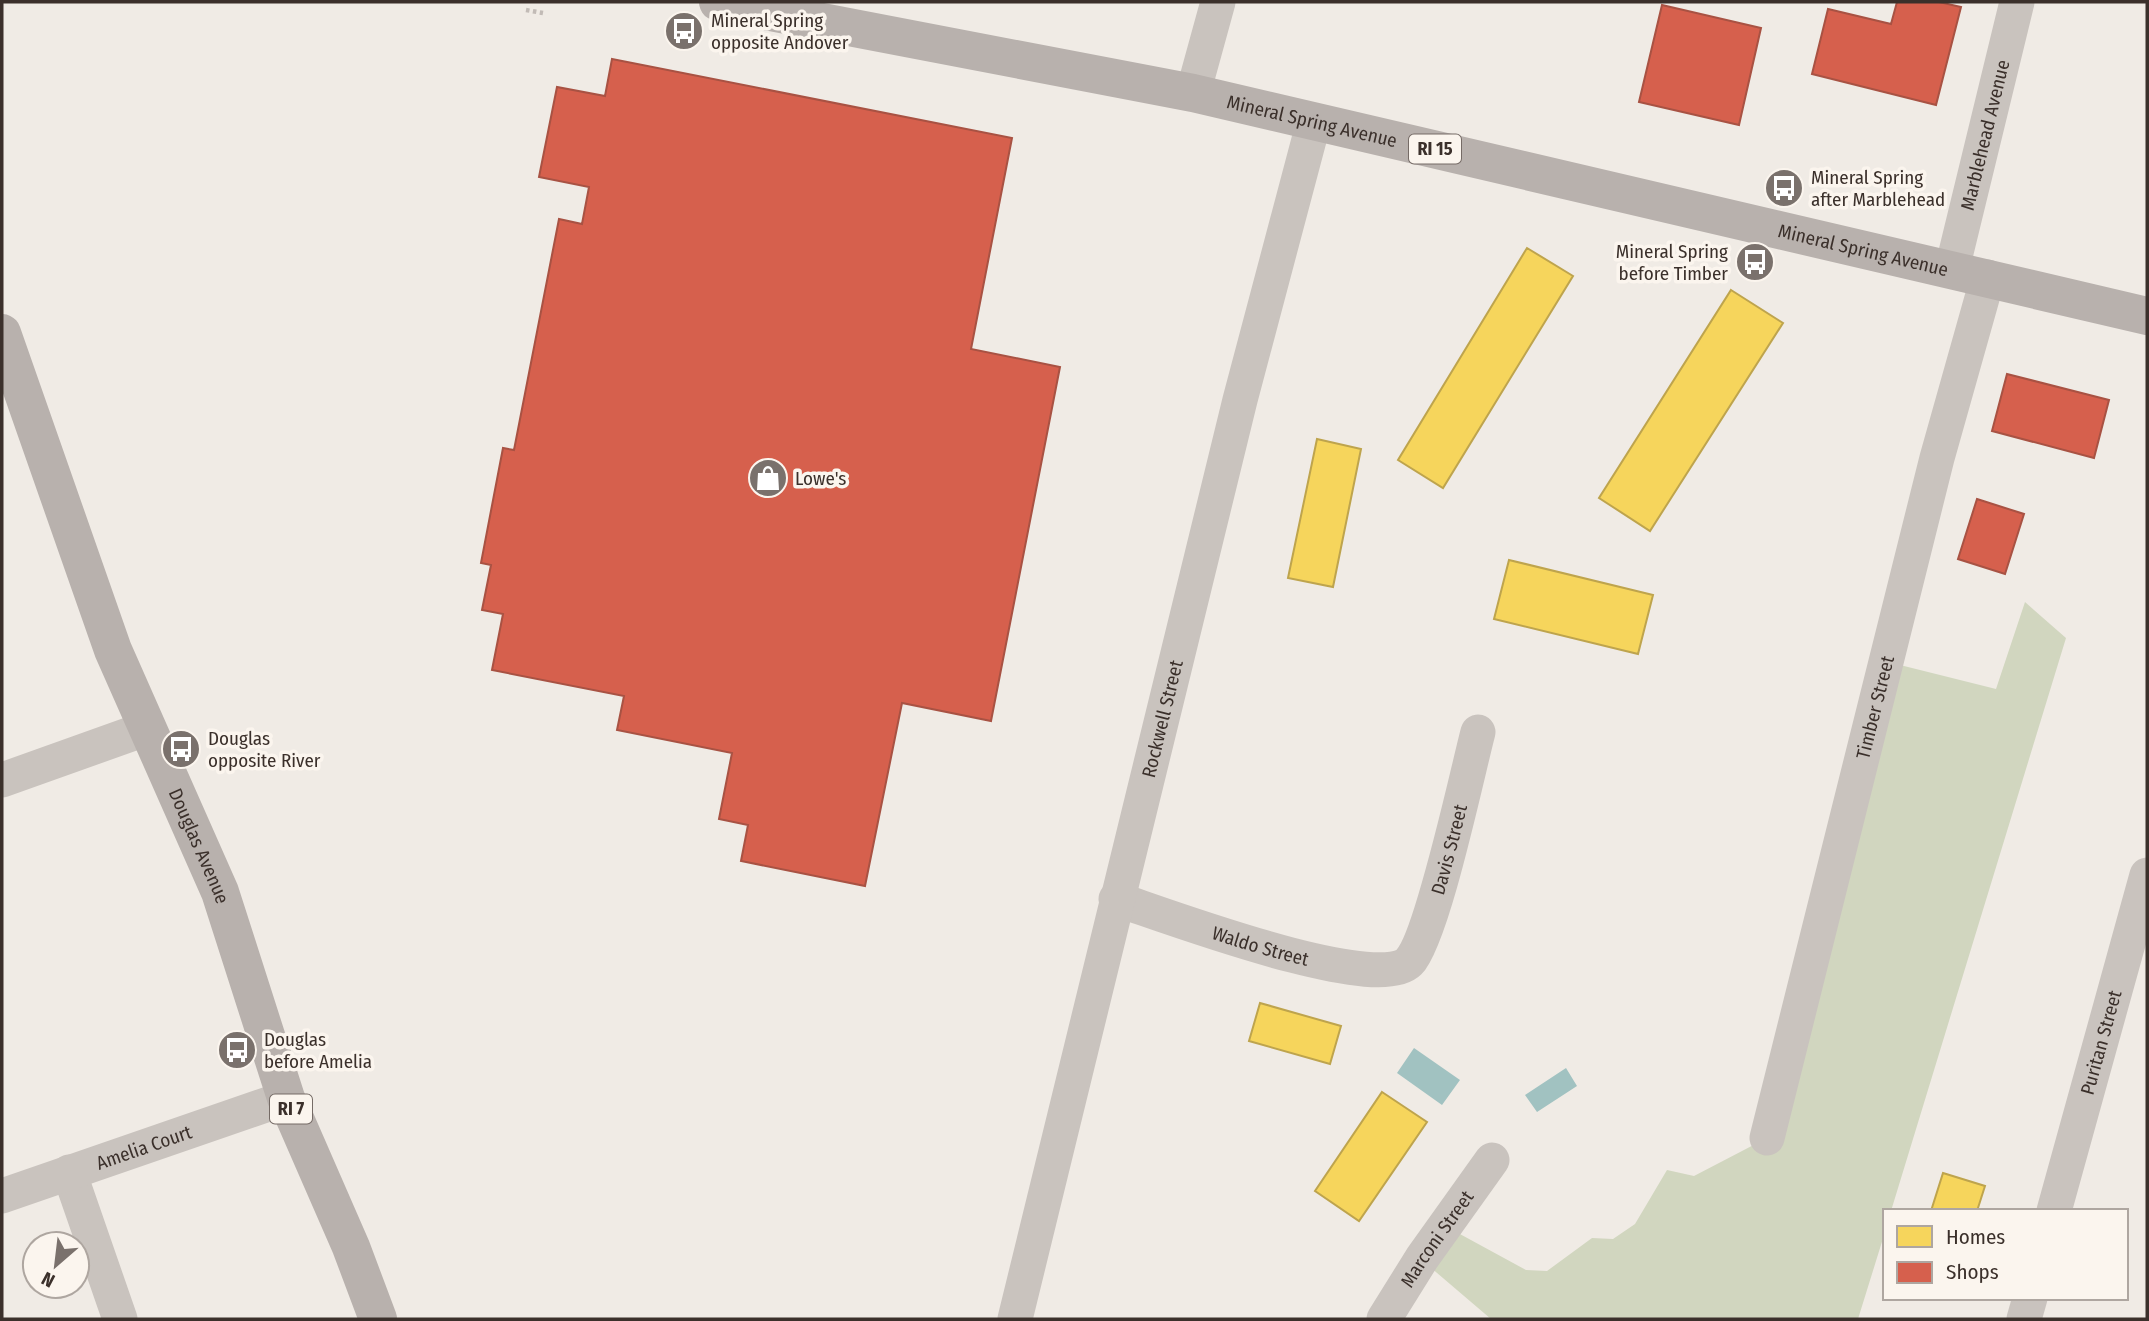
<svg xmlns="http://www.w3.org/2000/svg" width="2149" height="1321" font-family="'Fira Sans Condensed',sans-serif">
<style>
.green{fill:#d1d6bf}
.water{fill:#a1c2c1}
.homes{fill:#f6d55c;stroke:#bea44d;stroke-width:2}
.shops{fill:#d6604d;stroke:#a85243;stroke-width:2}
.lines{fill:none;stroke-linecap:round;stroke-linejoin:round}
.path{stroke:#c2bbb6;stroke-width:4.5;stroke-dasharray:3.5 3.5;stroke-linecap:butt}
.street{stroke:#c9c3be;stroke-width:35}
.primary{stroke:#b8b1ad;stroke-width:38}
.labels{text-anchor:middle;stroke-width:7;stroke-linejoin:round;paint-order:stroke}
.shield{fill:#fbf5ee;stroke:#756b66;stroke-width:2}
.shield-label{font-size:18px;font-weight:bold;fill:#3b302b}
.poi-label{font-size:19px;fill:#3b302b;stroke:#fbf5ee;text-anchor:start}
.street-label{font-size:19px;fill:#3b302b;stroke:#fbf5ee}
</style>
<rect width="100%" height="100%" fill="#f0ebe5"/>
<path class="green" d="M2025,602L2066,638L1891,1211H1885V1232L1858,1319H1491L1423,1261L1447,1227L1526,1270L1547,1271L1592,1238L1613,1239L1635,1224L1667,1170L1694,1176L1767,1138L1892,663L1996,689Z"/>
<path class="water" d="M1414,1048L1460,1080L1442,1105L1397,1073Z
M1566,1068L1577,1086L1537,1112L1525,1095Z"/>
<path class="homes" d="M1527,248L1573,276L1443,488L1398,460Z
M1731,290L1783,323L1650,531L1599,498Z
M1317,439L1361,449L1333,587L1288,578Z
M1509,560L1653,595L1638,654L1494,619Z
M1260,1003L1341,1026L1330,1064L1249,1041Z
M1382,1092L1427,1122L1359,1221L1315,1191Z
M1943,1173L1985,1186L1977,1211H1931Z"/>
<path class="shops" d="M1897,2H1939L1961,7L1936,105L1812,74L1828,9L1891,24Z
M1662,5L1761,28L1739,125L1639,102Z
M612,59L1012,138L971,349L1060,367L991,721L902,703L865,886L741,861L748,825L719,819L732,753L617,730L624,696L492,670L503,614L482,610L491,565L481,563L503,448L514,450L559,219L582,224L589,187L539,177L557,87L605,96Z
M2007,374L2109,400L2094,458L1992,431Z
M1977,499L2024,514L2005,574L1958,559Z"/>
<g class="lines">
<path class="path" d="M526,10L543,13"/>
<g class="street">
<path d="M1193,93L1218,2"/>
<path id="s1" d="M1952,269L2017,2"/>
<path d="M2,780L145,729"/>
<path id="s2" d="M1116,899C1162,914 1376,995 1409,962C1432,939 1467,774 1478,732"/>
<path id="s3" d="M1767,1138L1937,458L1988,277"/>
<path d="M69,1172L120,1319"/>
<path id="s4" d="M2,1196L286,1098"/>
<path id="s5" d="M2054,1211L2147,875"/>
<path id="s6" d="M1015,1319L1240,400L1314,121"/>
<path id="s7" d="M1384,1319L1422,1258L1492,1160"/>
<path d="M2024,1319L2030,1298"/>
</g>
<g class="primary">
<path id="s8" d="M718,2L1193,93L2147,316"/>
<path id="s9" d="M2,333L113,650L220,892L286,1098L351,1247L378,1319"/>
</g>
</g>
<defs>
<symbol id="bus-disc" viewBox="-11 -11 22 22"><circle r="9.5" fill="#7a716c" stroke="#fbf5ee"/><path d="M-5-6H5V4H4V6H2V4H-2V6H-4V4H-5ZM-3.5-4V0h7V-4ZM-3.5 1.2v1.5H-2V1.2ZM2 1.2v1.5H3.5V1.2Z" fill="#fff"/></symbol>
<symbol id="shop-disc" viewBox="-11 -11 22 22"><circle r="9.5" fill="#7a716c" stroke="#fbf5ee"/><path d="M-5-2.5h2.3a2.7 3.5 0 0 1 5.4 0H5L5.5 6h-11ZM-1.5-2.5h3a1.5 2.3 0 0 0-3 0Z" fill="#fff"/></symbol>
</defs>
<g fill-rule="evenodd">
<use href="#bus-disc" x="662" y="9" width="44" height="44"/>
<use href="#bus-disc" x="1762" y="166" width="44" height="44"/>
<use href="#bus-disc" x="1733" y="240" width="44" height="44"/>
<use href="#shop-disc" x="746" y="456" width="44" height="44"/>
<use href="#bus-disc" x="159" y="727" width="44" height="44"/>
<use href="#bus-disc" x="215" y="1028" width="44" height="44"/>
</g>
<g class="labels">
<g class="shield">
<rect x="1409" y="134.5" width="52" height="29" rx="5"/>
<rect x="270" y="1094.5" width="42" height="29" rx="5"/>
</g>
<g class="shield-label">
<text x="1435" y="155">RI 15</text>
<text x="291" y="1115">RI 7</text>
</g>
<g class="poi-label">
<text x="711" y="27">Mineral Spring<tspan x="711" dy="22">opposite Andover</tspan></text>
<text x="1811" y="184">Mineral Spring<tspan x="1811" dy="22">after Marblehead</tspan></text>
<text x="1728" y="258" text-anchor="end">Mineral Spring<tspan x="1728" dy="22">before Timber</tspan></text>
<text x="795" y="485">Lowe's</text>
<text x="208" y="745">Douglas<tspan x="208" dy="22">opposite River</tspan></text>
<text x="264" y="1046">Douglas<tspan x="264" dy="22">before Amelia</tspan></text>
</g>
<g class="street-label">
<text dy="7" stroke="none"><textPath href="#s8" startOffset="606">Mineral Spring Avenue</textPath></text>
<text dy="7" stroke="none"><textPath href="#s1" startOffset="138">Marblehead Avenue</textPath></text>
<text dy="7" stroke="none"><textPath href="#s8" startOffset="1172">Mineral Spring Avenue</textPath></text>
<text dy="7" stroke="none"><textPath href="#s3" startOffset="444">Timber Street</textPath></text>
<text dy="7" stroke="none"><textPath href="#s6" startOffset="618">Rockwell Street</textPath></text>
<text dy="7" stroke="none"><textPath href="#s9" startOffset="550">Douglas Avenue</textPath></text>
<text dy="7" stroke="none"><textPath href="#s2" startOffset="425">Davis Street</textPath></text>
<text dy="7" stroke="none"><textPath href="#s2" startOffset="152">Waldo Street</textPath></text>
<text dy="7" stroke="none"><textPath href="#s5" startOffset="175">Puritan Street</textPath></text>
<text dy="7" stroke="none"><textPath href="#s4" startOffset="150">Amelia Court</textPath></text>
<text dy="7" stroke="none"><textPath href="#s7" startOffset="96">Marconi Street</textPath></text>
</g>
</g>
<rect width="2149" height="1321" fill="none" stroke="#3b302b" stroke-width="7"/>
<rect x="1883" y="1209" width="245" height="91" fill="#fbf5ee" stroke="#aea6a0" stroke-width="2"/>
<rect x="1897" y="1226" width="35" height="21" fill="#f6d55c" stroke="#aea6a0" stroke-width="2"/>
<text x="1946" y="1244" font-size="21" fill="#3b302b">Homes</text>
<rect x="1897" y="1262" width="35" height="21" fill="#d6604d" stroke="#aea6a0" stroke-width="2"/>
<text x="1946" y="1279" font-size="21" fill="#3b302b">Shops</text>
<g transform="translate(56 1265) rotate(208)"><circle r="33" fill="#fbf5ee" stroke="#aea6a0" stroke-width="2"/>
<path d="M0-5L12 26L0 18L-12 26Z" fill="#7a716c"/>
<text y="-10" font-size="19" font-weight="bold" text-anchor="middle" fill="#3b302b">N</text>
</g>
</svg>
